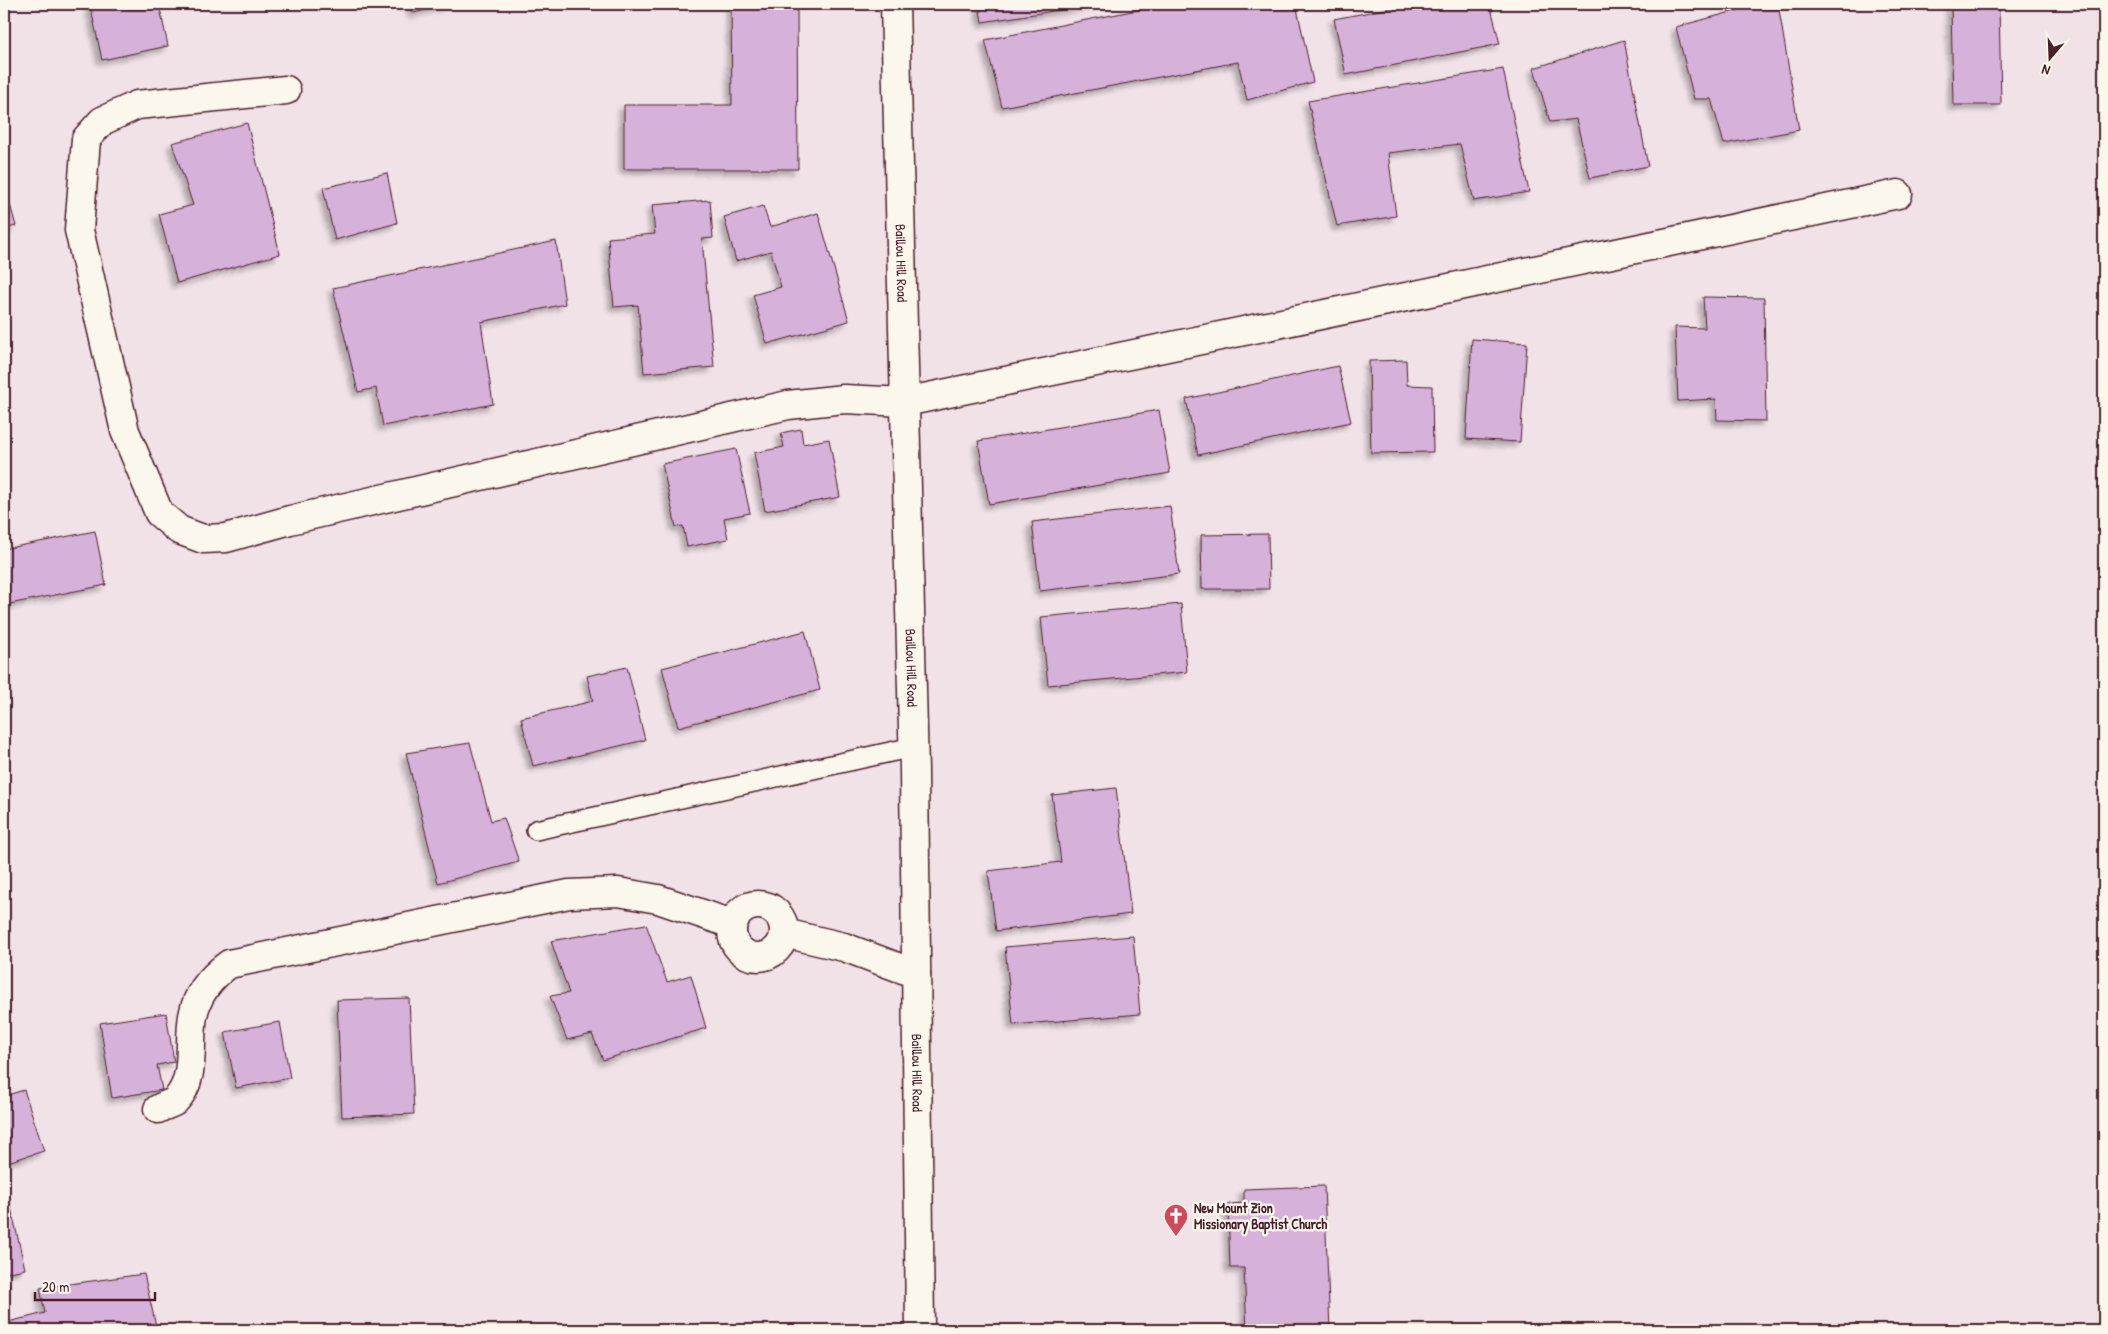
<svg xmlns="http://www.w3.org/2000/svg" width="2108" height="1334" font-family="'Patrick Hand',sans-serif">
<style>
.building{fill:#d6b2db;stroke:#4a1f2b;filter:url(#shadow)}
.lines{fill:none;stroke-linecap:round;stroke-linejoin:round}
.lane-casing{stroke:#4a1f2b;stroke-width:22}
.street-casing{stroke:#4a1f2b;stroke-width:31}
.secondary-casing{stroke:#4a1f2b;stroke-width:31}
.lane{stroke:#fbf7ec;stroke-width:19}
.street{stroke:#fbf7ec;stroke-width:28}
.secondary{stroke:#fbf7ec;stroke-width:28}
.labels{text-anchor:middle;stroke-width:4.5;stroke-linejoin:round;paint-order:stroke}
.street-label{font-size:14px;fill:#4a1f2b;stroke:#fbf7ec}
.poi-label{font-size:14px;font-weight:bold;fill:#4a1f2b;stroke:#fbf7ec;text-anchor:start}
</style>
<defs>
<filter id="shadow"><feDropShadow dx="-4.5" dy="4.5" stdDeviation="2.5" flood-color="#0004"/></filter>
</defs>
<rect width="100%" height="100%" fill="#f0e2e7"/>
<filter id="ink" filterUnits="userSpaceOnUse"><feTurbulence type="fractalNoise" baseFrequency=".02" numOctaves="2"/><feDisplacementMap in="SourceGraphic" scale="10" xChannelSelector="R" yChannelSelector="G"/><feConvolveMatrix kernelMatrix="1 2 1 2 8 2 1 2 1" color-interpolation-filters="sRGB"/></filter>
<g filter="url(#ink)">
<path class="building" d="M90,4H159L168,46L102,60Z
M411,4H452L413,13Z
M731,4H797L798,169H624V105H732Z
M979,4H1099L982,22Z
M1168,4H1296L1313,82L1247,100L1238,62L1002,107L985,40Z
M1412,4H1490L1500,44L1346,75L1334,19Z
M1761,4H1778L1799,130L1724,144L1711,99H1694L1676,27Z
M1951,4H1999L2001,105H1953Z
M1624,40L1648,166L1590,178L1576,119L1550,122L1534,68Z
M1503,69L1529,192L1474,201L1460,144L1388,153L1396,216L1337,226L1308,101Z
M247,123L280,254L177,283L159,214L193,205L172,143Z
M387,173L397,223L335,240L323,188Z
M4,183L16,226L4,229Z
M710,200L713,238L702,239L714,367L644,373L638,305L614,307L608,238L655,234L652,205Z
M763,206L770,227L818,213L849,321L767,344L753,295L781,287L771,251L736,261L724,217Z
M556,241L565,304L481,322L493,404L383,426L376,388L358,392L333,288Z
M1703,297L1764,298L1766,421L1717,420L1716,399L1678,401L1675,327L1705,328Z
M1472,339L1527,343L1520,442L1466,439Z
M1406,360L1407,385L1432,386L1433,452L1371,453L1369,361Z
M1338,366L1351,422L1198,455L1186,399Z
M1159,410L1170,473L989,504L978,441Z
M801,429L803,444L829,439L840,497L765,511L754,453L784,447L781,433Z
M736,449L750,513L724,518L728,539L687,547L683,526L676,527L662,464Z
M1170,506L1179,574L1040,591L1032,522Z
M95,531L106,585L4,605V549Z
M1268,534L1269,589H1202L1201,535Z
M1181,604L1187,672L1048,685L1041,617Z
M805,631L820,690L678,727L662,668Z
M627,667L645,740L533,766L521,718L593,701L587,676Z
M470,743L491,821L504,818L519,862L438,883L406,753Z
M1116,788L1131,914L996,931L988,871L1061,862L1052,795Z
M646,924L667,982L691,975L706,1028L603,1060L592,1034L567,1040L550,996L569,993L551,941Z
M1133,936L1140,1014L1013,1025L1005,947Z
M409,998L414,1114L342,1117L337,1000Z
M166,1013L174,1062L157,1065L162,1090L112,1098L100,1023Z
M280,1022L290,1078L236,1088L225,1032Z
M24,1090L44,1151L4,1163V1096Z
M1324,1186L1330,1330H1247L1244,1268H1230L1228,1204L1244,1203V1189Z
M9,1199L25,1269L4,1273L10,1287L4,1288V1201Z
M144,1274L156,1326L130,1330H4V1323L45,1313L40,1288Z"/>
<g class="lines">
<defs>
<path id="lane" d="M536,830L913,747"/>
<path id="street" d="M286,90L137,105L102,121L86,139L79,230L125,431L159,513L179,530L203,539L226,538L290,520L788,405L844,399L905,402L1898,194
M732 931a26 26 0 1 1 52 0a26 26 0 1 1-52 0Z
M784,933L844,947L916,974
M158,1109C163,1106 171,1104 175,1101C197,1080 188,1043 193,1016C197,993 211,977 229,964L569,894L618,892L658,899L732,924"/>
<g id="secondary">
<path id="s1" d="M895,4L914,770L920,1330"/>
</g>
</defs>
<use href="#lane" class="lane-casing"/>
<use href="#street" class="street-casing"/>
<use href="#secondary" class="secondary-casing"/>
<use href="#lane" class="lane"/>
<use href="#street" class="street"/>
<use href="#secondary" class="secondary"/>
</g>
</g>
<defs>
<symbol id="church-pin" viewBox="-11 -11 22 30"><path d="M0 17L-7.5 6A9.5 9.5 0 1 1 7.5 6Z" fill="#d1495b" stroke="#fbf7ec"/><path d="M-1.2-6h2.4v3.5h3.3v2.4h-3.3V6h-2.4V-.1h-3.3v-2.4h3.3Z" fill="#fff"/></symbol>
</defs>
<g fill-rule="evenodd">
<use href="#church-pin" x="1162" y="1202" width="28" height="38"/>
</g>
<g class="labels">
<g class="street-label">
<text dy="5" stroke="none"><textPath href="#s1" startOffset="259">Baillou Hill Road</textPath></text>
<text dy="5" stroke="none"><textPath href="#s1" startOffset="664">Baillou Hill Road</textPath></text>
<text dy="5" stroke="none"><textPath href="#s1" startOffset="1069">Baillou Hill Road</textPath></text>
</g>
<g class="poi-label">
<text x="1194" y="1213">New Mount Zion<tspan x="1194" dy="16">Missionary Baptist Church</tspan></text>
</g>
</g>
<rect width="2108" height="1334" fill="none" stroke="#fbf7ec" stroke-width="20"/>
<rect x="10" y="10" width="2088" height="1314" fill="none" stroke="#4a1f2b" stroke-width="2" filter="url(#ink)"/>
<g transform="translate(2050 58) rotate(199)" stroke="#fbf7ec" stroke-width="4" paint-order="stroke">
<path d="M0-4L9 19L0 12L-9 19Z" fill="#4a1f2b"/>
<text y="-8" font-size="14" font-weight="bold" text-anchor="middle" fill="#4a1f2b">N</text>
</g>
<path d="M35 1292v8h120v-8" fill="none" stroke="#4a1f2b" stroke-width="2.5"/>
<text x="42" y="1292" font-size="15" fill="#4a1f2b" stroke="#fbf7ec" stroke-width="4" paint-order="stroke">20 m</text>
</svg>
